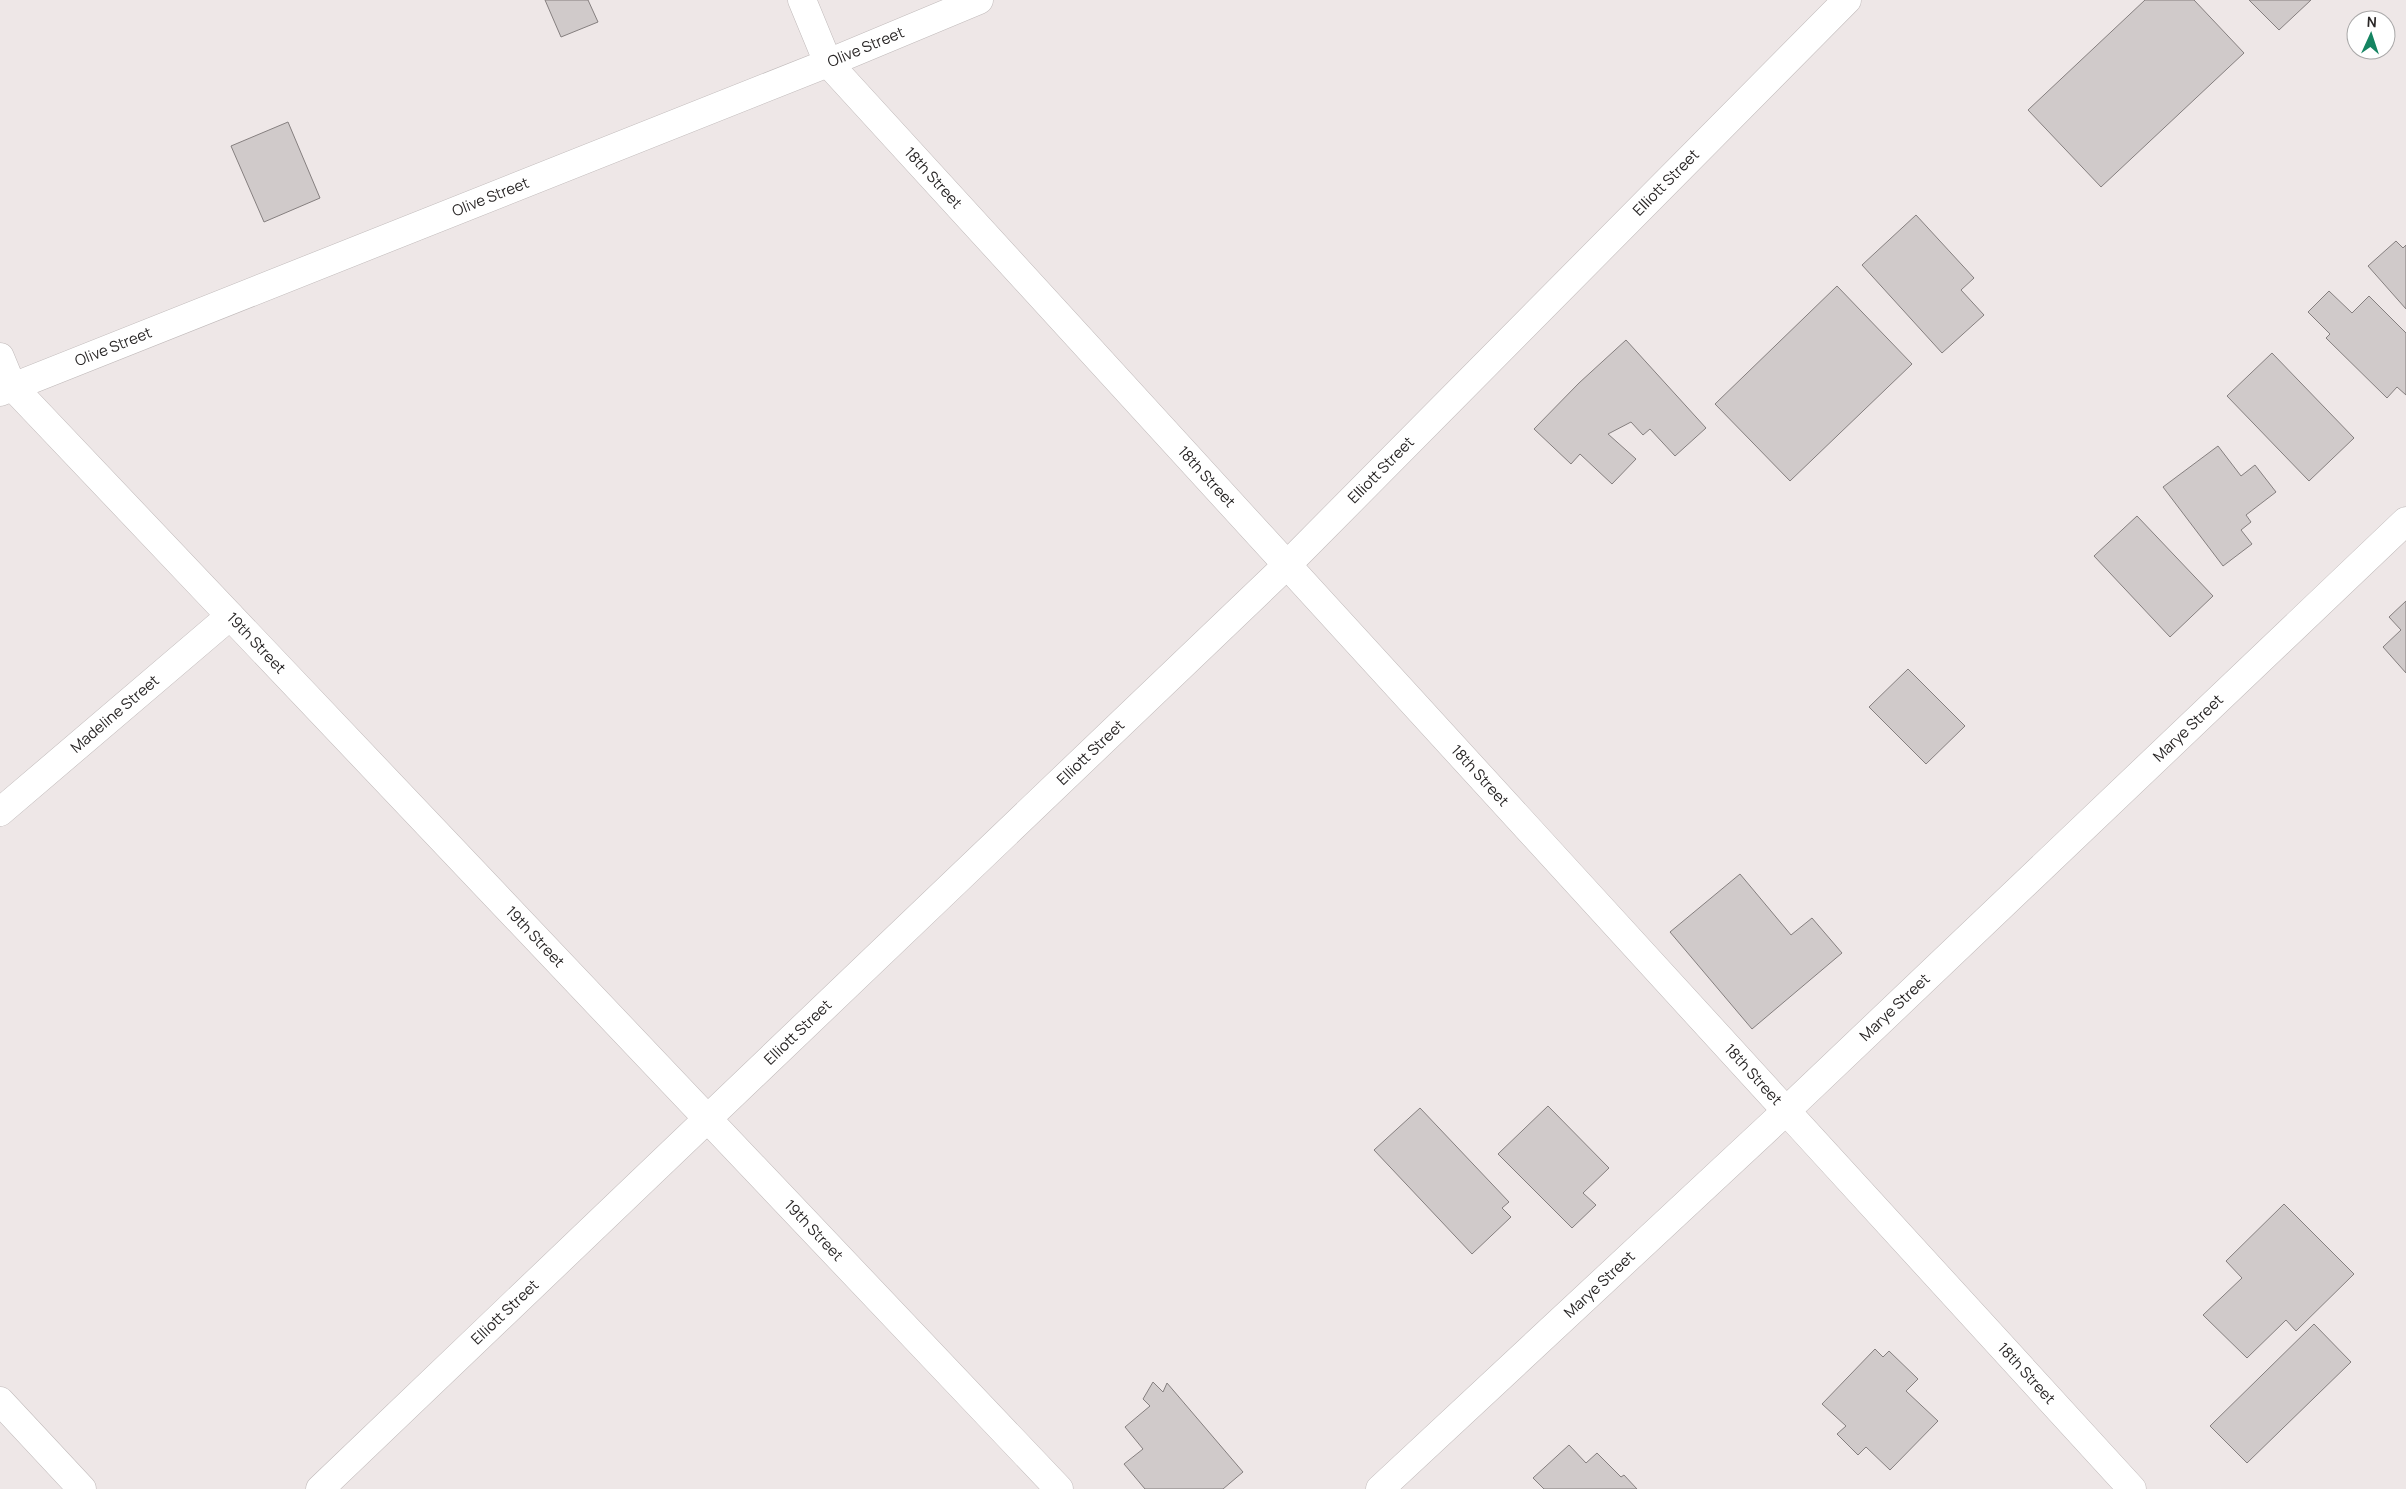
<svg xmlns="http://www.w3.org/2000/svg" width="2406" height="1489" font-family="Manrope,sans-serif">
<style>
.building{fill:#d0caca;stroke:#857f7f}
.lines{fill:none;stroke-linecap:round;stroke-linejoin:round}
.minor-casing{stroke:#c0baba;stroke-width:29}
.tertiary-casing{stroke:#c0baba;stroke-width:29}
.minor{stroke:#fff;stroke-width:28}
.tertiary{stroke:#fff;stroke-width:28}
.labels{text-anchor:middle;stroke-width:5;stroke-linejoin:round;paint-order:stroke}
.street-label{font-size:15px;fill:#292626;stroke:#fff}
</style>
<rect width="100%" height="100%" fill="#eee7e7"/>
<path class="building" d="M545,0H588L598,22L561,37Z
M2145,0H2194L2244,53L2101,187L2028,110Z
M2249,0H2311L2279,30Z
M288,122L320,198L264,222L231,146Z
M1916,215L1974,278L1961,290L1984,315L1942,353L1862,265Z
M2396,241L2403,248L2406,245V309L2368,266Z
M1837,286L1912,364L1790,481L1715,404Z
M2329,291L2352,313L2369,296L2406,333V395L2397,387L2387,398L2326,338L2330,334L2308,312Z
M1626,340L1706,428L1675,456L1650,429L1643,435L1631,422L1608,434L1636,459L1612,484L1580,454L1571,464L1534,429L1579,383Z
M2272,353L2354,438L2309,481L2227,396Z
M2218,446L2241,476L2255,465L2276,492L2246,515L2251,522L2241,530L2252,544L2223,566L2163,487Z
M2137,516L2213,596L2170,637L2094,556Z
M2406,601V673L2383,647L2401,630L2389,617Z
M1908,669L1965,726L1926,764L1869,707Z
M1740,874L1791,935L1812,918L1842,953L1752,1029L1670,932Z
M1548,1106L1609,1168L1583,1193L1596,1205L1572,1228L1498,1154Z
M1420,1108L1509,1202L1502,1208L1511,1217L1472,1254L1374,1150Z
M2284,1204L2354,1274L2296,1331L2286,1320L2247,1358L2203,1315L2242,1278L2226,1261Z
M2314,1324L2351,1362L2247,1463L2210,1426Z
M1875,1349L1883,1357L1889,1351L1918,1379L1906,1391L1938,1421L1890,1470L1866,1447L1858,1455L1837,1434L1846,1426L1822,1404Z
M1153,1382L1163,1392L1167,1383L1243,1472L1223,1489H1145L1124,1464L1143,1449L1125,1427L1150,1406L1143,1399Z
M1569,1445L1586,1463L1597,1453L1621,1477L1624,1475L1637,1489H1544L1533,1478Z"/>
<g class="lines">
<defs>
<g id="minor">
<path id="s1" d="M802,0L828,63L2132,1489"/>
<path id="s2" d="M0,357L12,386L1059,1489"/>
<path id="s3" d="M0,392L828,63L979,0"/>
<path id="s4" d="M0,812L230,616"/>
<path d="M0,1401L82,1489"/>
<path id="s5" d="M1380,1489L1786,1111L2406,521"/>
</g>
<g id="tertiary">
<path id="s6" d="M320,1489L1287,565L1847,0"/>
</g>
</defs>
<use href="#minor" class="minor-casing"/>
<use href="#tertiary" class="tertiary-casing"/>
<use href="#minor" class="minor"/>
<use href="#tertiary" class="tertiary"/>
</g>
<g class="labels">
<g class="street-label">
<text dy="5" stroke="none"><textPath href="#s3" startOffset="932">Olive Street</textPath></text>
<text dy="5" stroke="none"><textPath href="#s1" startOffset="224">18th Street</textPath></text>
<text dy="5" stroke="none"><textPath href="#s6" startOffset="1876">Elliott Street</textPath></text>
<text dy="5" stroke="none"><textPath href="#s3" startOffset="528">Olive Street</textPath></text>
<text dy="5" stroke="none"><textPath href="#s3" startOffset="122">Olive Street</textPath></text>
<text dy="5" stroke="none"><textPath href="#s6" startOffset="1471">Elliott Street</textPath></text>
<text dy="5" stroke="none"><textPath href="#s1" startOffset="629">18th Street</textPath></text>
<text dy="5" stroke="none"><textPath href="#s2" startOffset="386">19th Street</textPath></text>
<text dy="5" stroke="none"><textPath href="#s4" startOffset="151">Madeline Street</textPath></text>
<text dy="5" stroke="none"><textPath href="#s5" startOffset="1110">Marye Street</textPath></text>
<text dy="5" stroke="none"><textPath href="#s6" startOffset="1066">Elliott Street</textPath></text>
<text dy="5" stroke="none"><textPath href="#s1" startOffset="1034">18th Street</textPath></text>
<text dy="5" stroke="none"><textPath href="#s2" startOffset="791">19th Street</textPath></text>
<text dy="5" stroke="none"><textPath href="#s5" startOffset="705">Marye Street</textPath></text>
<text dy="5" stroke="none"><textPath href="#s6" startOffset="661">Elliott Street</textPath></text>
<text dy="5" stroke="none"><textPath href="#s1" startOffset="1439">18th Street</textPath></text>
<text dy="5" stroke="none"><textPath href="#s2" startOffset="1196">19th Street</textPath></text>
<text dy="5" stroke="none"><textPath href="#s5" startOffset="300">Marye Street</textPath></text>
<text dy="5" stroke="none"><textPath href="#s6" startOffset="256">Elliott Street</textPath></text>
<text dy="5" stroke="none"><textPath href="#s1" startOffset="1844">18th Street</textPath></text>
</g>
</g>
<g transform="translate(2371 35) rotate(3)"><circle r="24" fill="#ffffff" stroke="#a9a8a8"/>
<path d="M0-4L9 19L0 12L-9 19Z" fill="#158461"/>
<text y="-8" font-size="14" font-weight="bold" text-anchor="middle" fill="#292626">N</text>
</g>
</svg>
